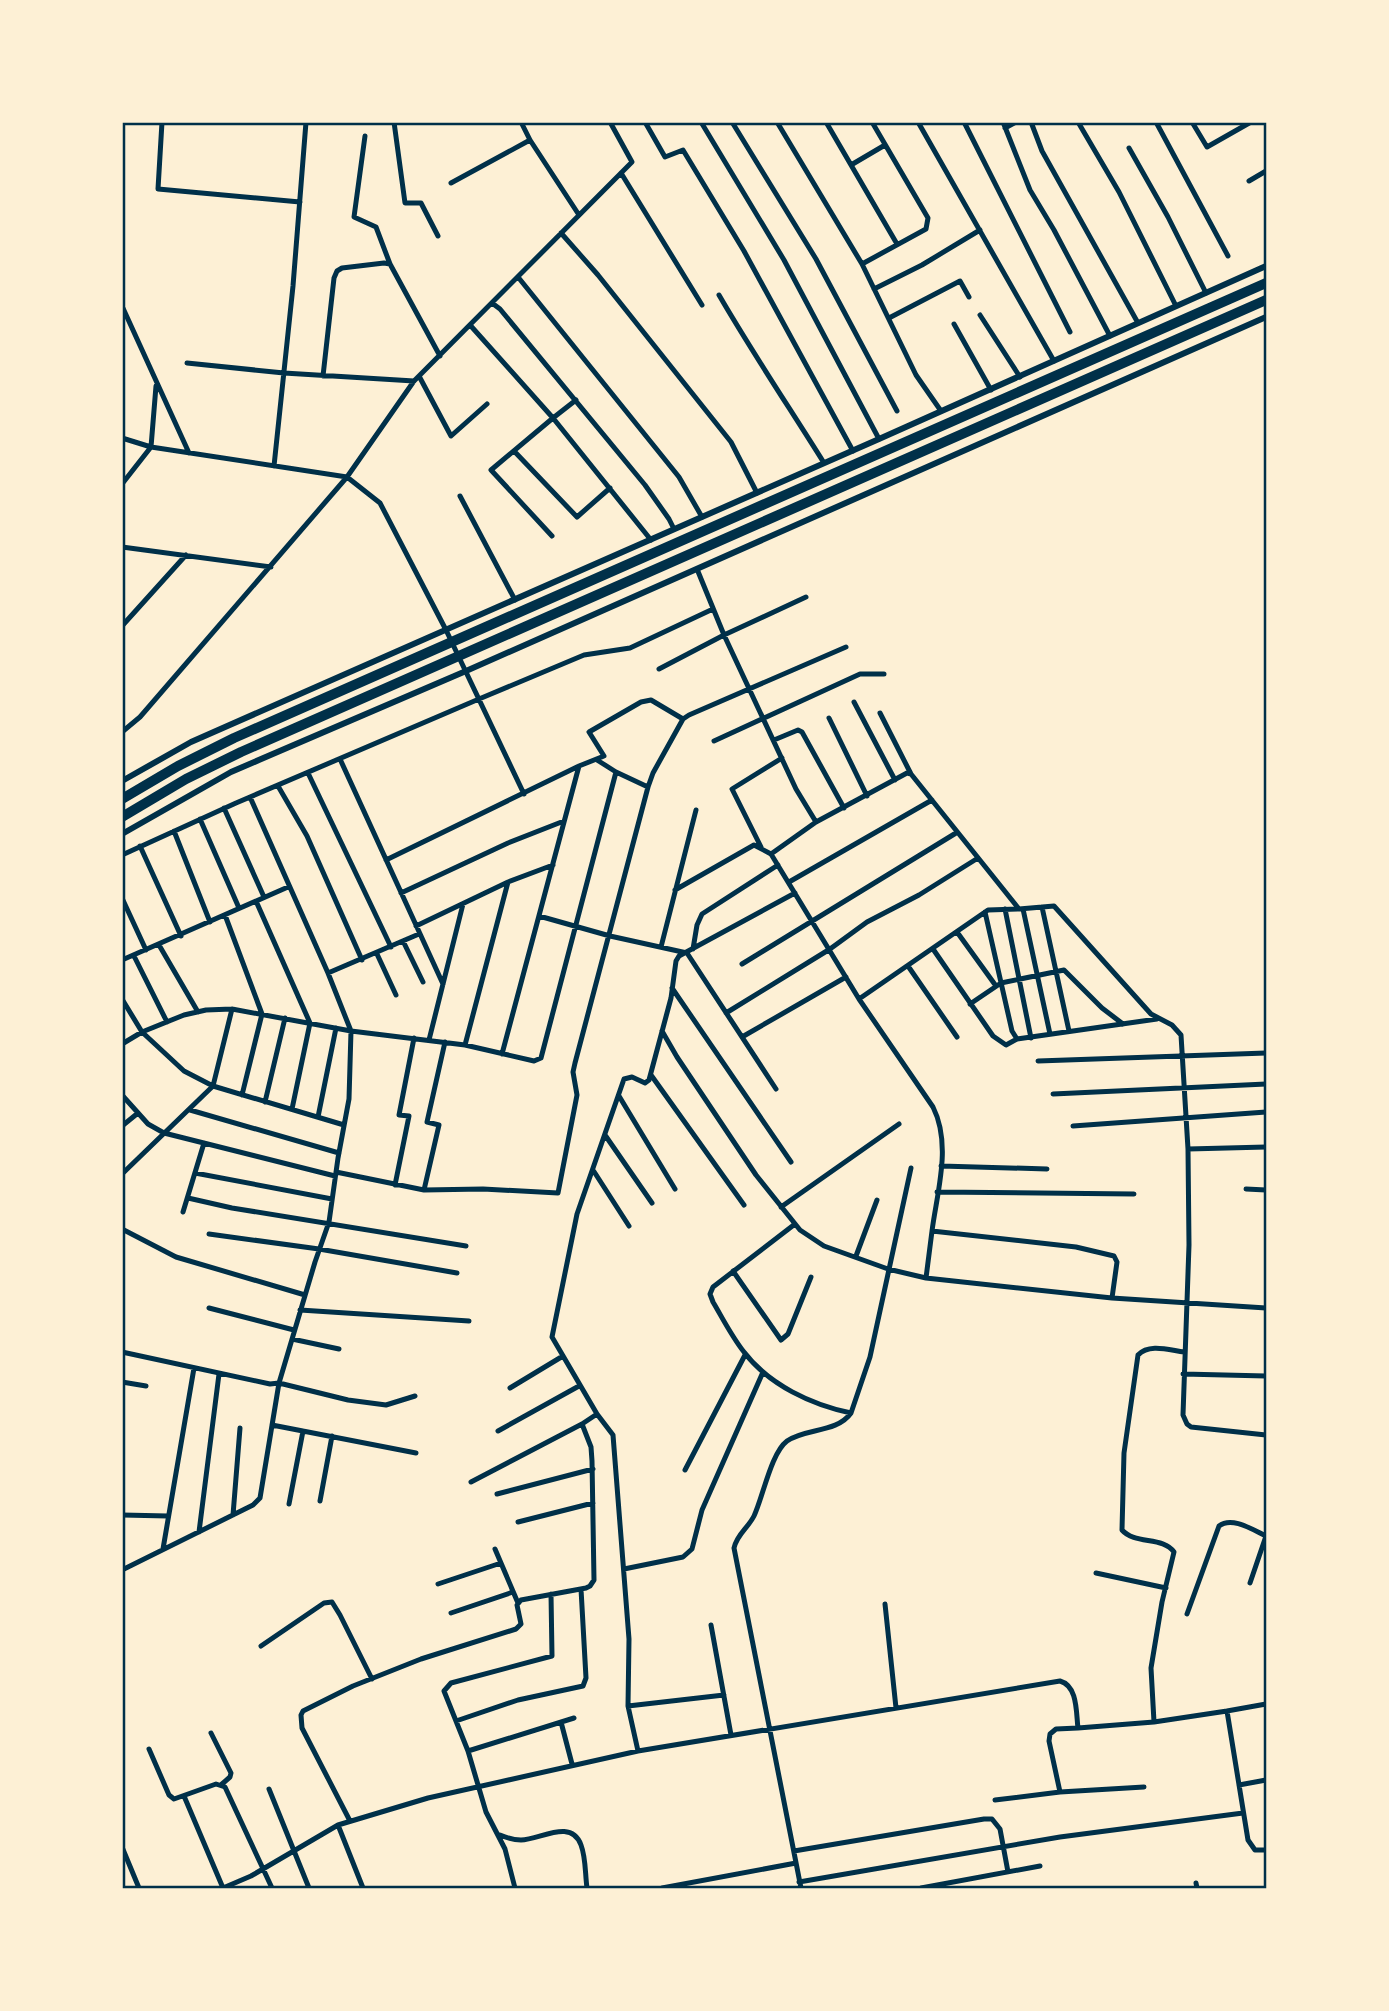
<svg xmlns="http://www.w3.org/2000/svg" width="1389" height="2011" font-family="'Asap Condensed',sans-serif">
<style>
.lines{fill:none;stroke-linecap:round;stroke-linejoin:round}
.minor{stroke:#003049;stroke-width:5}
.tertiary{stroke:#003049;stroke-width:6}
.motorway{stroke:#003049;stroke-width:10}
.neatline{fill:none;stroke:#003049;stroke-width:2.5}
</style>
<rect width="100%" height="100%" fill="#fdf0d5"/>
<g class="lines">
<path class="minor" d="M162,122L158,189L300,202
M394,122L405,203H421L438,236
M521,122L530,140L579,215
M645,122L665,157L683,150L744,251L853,451
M701,122L784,260L879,439
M732,122L816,259L897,411
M777,122L862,264L916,375L941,411
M826,122L897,244
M918,122L1054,361
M964,122L1070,332
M1003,122L1030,190L1054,230L1110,336
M1031,122L1042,151L1138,323
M1078,122L1119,192L1176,306
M1156,122L1228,256
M1192,122L1207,147L1251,122
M1005,128L1016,122
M365,136L354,217L376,227L390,264
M1129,148L1168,217L1206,293
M851,165L885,145
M621,173L702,305
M1249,181L1266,171
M451,183L530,140
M561,233L598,275L731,442L757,493
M862,264L926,229L928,218L872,122
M518,277L679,477L702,517
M874,289L922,265L980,230
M719,295C752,352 789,407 824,463
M492,303L500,309L645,485L669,519L674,529
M122,306L189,453
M980,315L1020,377
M889,318L960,281L969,297
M954,324L991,390
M470,325L553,418L491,470L552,536
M187,363L284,373L414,381
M323,376L334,278L337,271L342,268L384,263L390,264L440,356
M419,376L451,436L487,404
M576,400L553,418L651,540
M122,438L151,447L347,477L380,503L446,630L524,794
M514,451L577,517L610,488
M274,466L293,286L306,122
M122,484L151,447L156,386
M460,496L515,600
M122,547L271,567
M697,569L724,635L796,789L816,822
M122,626L186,555
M659,669L724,635L806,597
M854,702L895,780
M880,713L911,774L1019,909L1054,906L1151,1014L1172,1025L1181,1035L1188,1149L1189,1245L1183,1415L1187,1424L1191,1427L1266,1435
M829,718L867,796
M122,732L140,717L347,477L414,381L632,162L610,122
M774,740L798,730L802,732L844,808
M714,741L860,674H884
M340,759L443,984
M597,760L616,772L648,787
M308,773L391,947
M278,786L307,836L362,960
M224,808L264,897
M200,819L239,908
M174,831L210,922
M140,846L181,936
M761,847L732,789L782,758
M771,854L816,822L907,773L911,774
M122,855L236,803L479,699L584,655L630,648L713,609
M386,860L579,766L604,756L589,732L641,702L651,700L683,719
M789,882L932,800
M675,890L754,845L771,854L859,999L933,1107C952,1145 937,1192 932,1231
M401,893L508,843L564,821
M122,898L146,950
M256,901L310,1023L292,1109
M1042,907L1069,1031
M1005,909L1031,1038
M1023,909L1050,1034
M985,912L1012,1031L1017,1039L1157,1019
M225,915L262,1014L242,1095
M539,916L610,936L687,953L776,1089
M416,926L508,882L553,865
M957,932L996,986
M403,941L423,982
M159,945L198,1012
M661,947L696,810
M693,949L697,925L702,914L778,865
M933,949L993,1036L1006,1045L1017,1039
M377,954L396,995
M134,956L167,1022
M122,960L288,887
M742,964L956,833
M908,966L957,1037
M328,973L419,934
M672,988L791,1162
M122,999L142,1032L184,1071L213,1086L344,1125
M859,999L988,910L1019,909
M970,1004L1001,983L1064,970L1102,1008L1123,1024
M726,1013L830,949L867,922L919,895L978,858
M662,1031L677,1057L756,1175L800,1230L824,1246L888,1269L926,1278L1112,1298L1266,1308
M742,1037L846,977
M429,1040L463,904
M122,1044L142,1032L184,1015L206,1010L232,1009L351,1031L465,1045L534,1061L541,1058L616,772
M465,1045L508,882
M502,1054L579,766
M1038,1061L1266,1053
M651,1075L744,1205
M1053,1094L1266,1084
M122,1095L148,1124L164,1133L335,1176
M619,1096L675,1189
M265,1102L285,1018
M190,1110L339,1153
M318,1117L336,1028
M122,1126L138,1113
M1073,1126L1266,1112
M605,1135L652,1203
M1188,1149L1266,1147
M941,1166L1047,1169
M593,1170L629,1226
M336,1172L424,1190L483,1189L558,1193L577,1095L573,1072L575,1063L648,787L653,773L683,719L689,715L846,647
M195,1173L332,1199
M122,1174L213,1086L232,1009
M395,1185L409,1116L399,1115L414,1038
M1246,1189L1266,1190
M424,1190L439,1125L427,1122L445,1042
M937,1192L1134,1194
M188,1198L232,1208L466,1246
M781,1207L899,1124
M183,1212L204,1143
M795,1224L713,1287L710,1294L713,1302C723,1319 732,1337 744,1352C769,1385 812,1405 851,1413L870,1357L911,1168
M122,1229L176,1257L305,1295
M209,1234L319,1249L457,1273
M856,1256L877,1200
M733,1271L781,1340L788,1334L811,1277
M926,1278L932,1231L1076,1247L1114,1256L1117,1262L1112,1298
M209,1308L294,1330
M300,1310L469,1321
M292,1339L339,1349
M122,1352L270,1384L279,1383L348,1400L386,1405L415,1396
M1183,1374L1266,1376
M122,1382L146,1386
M510,1388L563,1356
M597,1414L613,1435L629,1639L628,1706L638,1751
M272,1425L416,1453
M498,1431L579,1386
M685,1470L745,1355
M471,1482L582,1424
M497,1494L593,1469
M320,1501L332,1436
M289,1504L303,1431
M122,1515L168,1516
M233,1515L240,1428
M518,1522L593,1503
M199,1532L219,1374
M163,1549L194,1368
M495,1549L518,1603
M624,1569L683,1557L692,1549L702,1510L763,1372
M122,1570L253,1505L260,1498L279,1383L315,1262L329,1222L338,1158L349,1099L351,1031L328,973L250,797
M1096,1573L1166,1588
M1250,1583L1266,1536
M438,1584L501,1563
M885,1604L896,1708
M451,1613L513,1592
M1187,1614L1219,1526C1232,1516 1253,1530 1266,1536
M711,1625L731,1735
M261,1646L324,1603L332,1602L340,1615L372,1679
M628,1706L724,1695
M1227,1711L1266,1704
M456,1721L518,1700L583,1686L586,1678L581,1589
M561,1722L572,1764
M1154,1722L1151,1668L1162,1602L1174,1552C1163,1536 1135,1545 1122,1530L1124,1453L1138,1355C1149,1343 1169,1350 1184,1352
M1078,1728L1056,1729L1050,1734L1049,1741L1060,1792L1144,1787
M211,1733L231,1773L230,1777L222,1784
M149,1749L169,1795L174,1799L216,1784L225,1787L272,1888
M468,1751L574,1718
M1239,1785L1266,1780
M269,1789L309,1888
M184,1796L223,1888
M995,1800L1060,1792
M350,1821L302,1728L301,1715L303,1711L353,1686L421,1659L516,1629L521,1624L517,1605L521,1600L586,1588L590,1586L594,1580L592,1461L591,1447L582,1424L597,1414L552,1337L577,1214L624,1079L632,1077L645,1083L649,1080L671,998L676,961L679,956L795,893
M338,1825L363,1888
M500,1835C507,1838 514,1840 521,1840C540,1840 571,1818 581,1845C586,1858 585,1874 587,1888
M122,1847L139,1888
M794,1851L984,1819H992L1000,1829L1008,1872
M799,1882L1060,1837L1243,1813
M1196,1883L1197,1888
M223,1888L251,1876L338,1825L428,1798L638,1751L1060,1681C1078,1686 1076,1713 1078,1728L1154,1722L1227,1711L1248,1840L1255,1850H1266
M515,1888L505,1849L486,1812L468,1751L444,1691L451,1683L552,1656L551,1594
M662,1888L796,1863
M801,1888L734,1548C737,1534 748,1528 754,1516C763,1497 771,1453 787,1441C805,1428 837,1433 851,1413
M921,1888L1040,1866"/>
<path class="tertiary" d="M122,781L191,742L879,439L1266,266
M122,834L231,772L466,671L1266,317"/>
<path class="motorway" d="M122,799L178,766L234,738L1266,283
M122,817L186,779L241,752L1266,300"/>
</g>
<rect width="1389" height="2011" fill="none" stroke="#fdf0d5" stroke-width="248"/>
<rect x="124" y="124" width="1141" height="1763" class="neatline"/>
</svg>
